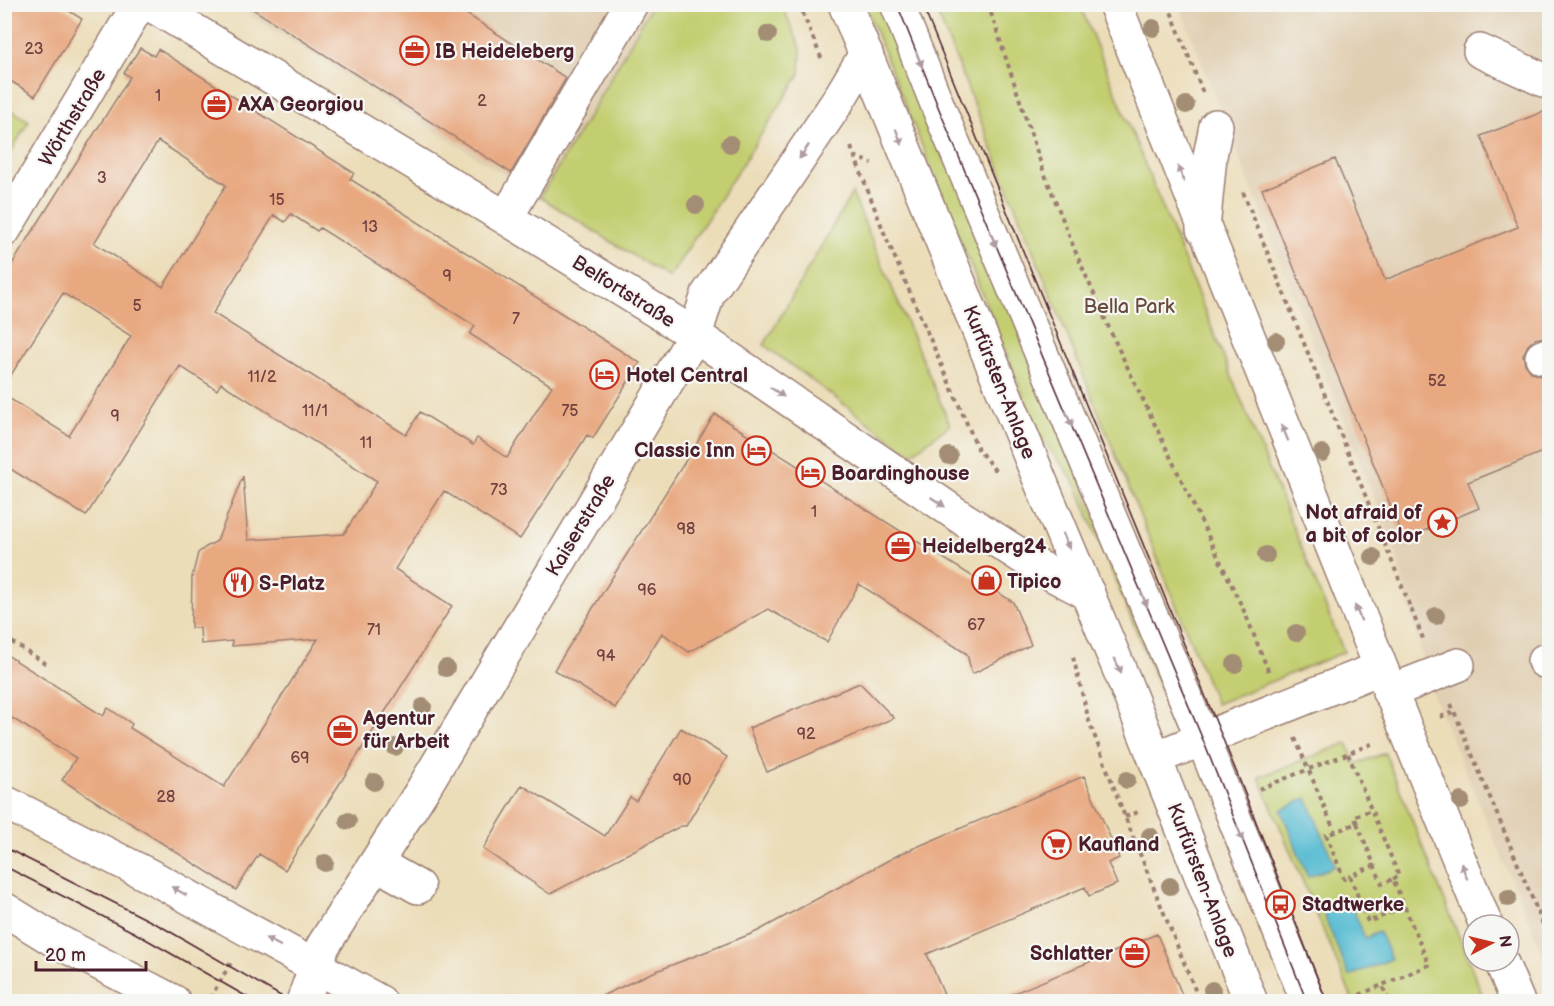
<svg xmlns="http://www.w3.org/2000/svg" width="1554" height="1006" font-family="'Balsamiq Sans',sans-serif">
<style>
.built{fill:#e0ceb1}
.green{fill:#c2ce70;stroke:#86764e;stroke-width:1.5}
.water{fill:#53bad1;stroke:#4e6c7e;stroke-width:1.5}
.building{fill:#e8a880;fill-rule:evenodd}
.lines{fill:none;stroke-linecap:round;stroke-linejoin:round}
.minor-casing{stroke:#9b7e72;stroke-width:36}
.major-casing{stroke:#9b7e72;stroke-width:36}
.path{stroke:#9b7e72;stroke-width:4;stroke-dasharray:4.5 4.5;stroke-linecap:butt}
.minor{stroke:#fff;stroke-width:33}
.major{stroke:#fff;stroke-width:33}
.tram{stroke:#4a1f2b;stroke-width:1.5}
.tree{fill:#a38d74}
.oneway{fill:#ae9aa0}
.labels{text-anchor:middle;stroke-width:4.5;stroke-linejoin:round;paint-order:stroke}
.number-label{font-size:16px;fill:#724140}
.poi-label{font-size:20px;font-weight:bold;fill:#4a1f2b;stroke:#f6f6f2;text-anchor:start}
.street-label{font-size:20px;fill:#4a1f2b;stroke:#f6f6f2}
.park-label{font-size:20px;fill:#684b3c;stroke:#f6f6f2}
</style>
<rect width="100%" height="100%" fill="#f6f6f2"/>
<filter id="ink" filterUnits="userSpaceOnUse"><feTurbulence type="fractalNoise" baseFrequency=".0167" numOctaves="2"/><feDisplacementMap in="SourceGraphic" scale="12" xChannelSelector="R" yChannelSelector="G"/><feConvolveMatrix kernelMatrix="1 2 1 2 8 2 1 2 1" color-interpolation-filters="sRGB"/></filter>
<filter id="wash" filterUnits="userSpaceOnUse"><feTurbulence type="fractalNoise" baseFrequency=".008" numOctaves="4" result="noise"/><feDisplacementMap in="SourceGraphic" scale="24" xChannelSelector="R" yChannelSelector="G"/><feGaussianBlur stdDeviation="1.35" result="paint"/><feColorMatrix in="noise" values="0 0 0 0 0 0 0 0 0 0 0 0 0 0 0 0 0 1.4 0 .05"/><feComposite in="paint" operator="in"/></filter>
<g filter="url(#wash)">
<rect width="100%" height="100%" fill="#ecddb9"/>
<path class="built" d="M234,5H652L594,107L540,197Z
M1179,5H1549V969L1430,688L1395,551Z"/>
<path class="green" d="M652,5H782L801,49L800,74L669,278L540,197L594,107Z
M865,5H891L1175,715L1168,708L1077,487C1066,467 1049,452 1038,432Z
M934,5H1080L1344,652L1216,704Z
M5,106L29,121L5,162Z
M852,193L950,425L911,454L764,345Z
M1347,743L1356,764L1385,753L1485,1001H1353L1259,777Z"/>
<path class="water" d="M1307,798L1335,866L1308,877L1281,810Z
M1348,897L1365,938L1379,932L1391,959L1349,976L1321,908Z"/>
<g id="blocks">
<path class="building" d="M4,4H58L82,19L35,96L4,77Z
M245,4H451L566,78L511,173Z
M140,48L154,56L158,49L354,173L350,179L640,363L593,438L587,435L520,539L444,491L395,569L452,606L285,870L259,854L236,890L62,780L76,758L4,713V653L103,716L108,708L132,724L130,728L224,787L318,639L232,646V641L201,644L200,628H191L192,577L198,553L206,547L217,541L243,476L248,540L344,534L377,481L221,383L217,390L180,366L86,516L4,465V395L69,436L131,336L63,293L4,386V277L130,77L124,73ZM158,141L226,185L163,287L94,243ZM291,214L317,231L320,228L475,326L470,334L552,386L507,458L477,438L473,445L420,412L406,435L213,313L274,215L285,222Z
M1550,109V336L1535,339L1528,345L1523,355L1525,364L1531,372L1540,376L1550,374V449L1468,482L1479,508L1404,539L1262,189L1335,159L1385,280L1518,227L1481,136Z
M715,414L1013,602L1031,645L972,674L967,654L859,584L827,642L768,609L689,652L662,633L615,708L554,670Z
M860,683L894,718L767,772L749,728Z
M681,728L727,757L686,826H681L550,894L483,849L522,785L605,836L630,797L636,801Z
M1084,776L1119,858L1108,863L1117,884L1089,896L1085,887L927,954L947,1002H589L649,974L756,932L900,854Z
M1157,934L1185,1002H995V1001Z"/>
</g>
</g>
<g filter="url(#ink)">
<use href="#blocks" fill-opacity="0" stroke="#9b7e72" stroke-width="1.5"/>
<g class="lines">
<defs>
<path id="minor" d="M150,4L506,218L695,335L965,520L1040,568L1088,593
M897,4L939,109L1203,740L1308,1002
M1480,51L1550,83
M506,218L631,4
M1203,229L1210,156L1216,126
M4,230L139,4
M1542,357L1550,354
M1544,661H1550
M1389,692L1458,665
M1155,758L1380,668
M376,863L418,887
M303,1002L323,946L423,789L695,335L708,294L836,104L866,54"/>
<path id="major" d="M845,4L1044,490L1123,678L1251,1002
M1115,4C1237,312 1360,619 1486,925
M4,802L154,878L380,1002
M4,909L51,938L174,1002
M1501,961L1518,1002"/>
</defs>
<use href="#minor" class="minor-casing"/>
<use href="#major" class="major-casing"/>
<path class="path" d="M799,4L822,60
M988,4L1042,167L1076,253L1113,337L1245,613L1270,675
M1168,4L1203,93
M851,147L885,235L978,449L997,473
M854,156L872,163
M1243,192L1424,641
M4,637L48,665
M1073,657L1089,721L1125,817L1200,1002
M1451,704L1550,941
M1440,717L1454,712
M1295,738L1335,832L1357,823L1382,884L1393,879L1429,965L1382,985L1389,1002
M1348,754L1399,876L1393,879
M1259,789L1374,743
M1125,817L1138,812
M1357,823L1354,817L1371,810
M1335,832L1326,835L1344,879L1350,876
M1375,865L1350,876L1368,922L1405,907
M1548,884H1550
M414,996L424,1002
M210,998L232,961
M1343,1002L1382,985"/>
<use href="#minor" class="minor"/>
<use href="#major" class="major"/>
<path class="tram" d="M897,4L939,109L1203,740L1307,1002
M922,4L1236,771L1327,1002
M4,847L162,927L291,1002
M4,866L135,933L256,1002"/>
</g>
<g class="tree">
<circle cx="1153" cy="28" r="9"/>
<circle cx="768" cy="34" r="9"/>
<circle cx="1186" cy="105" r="9"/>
<circle cx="730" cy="144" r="9"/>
<circle cx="696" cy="205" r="9"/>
<circle cx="1276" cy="341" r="9"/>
<circle cx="1322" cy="453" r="9"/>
<circle cx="949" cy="456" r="9"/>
<circle cx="1266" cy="555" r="9"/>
<circle cx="1373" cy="557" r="9"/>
<circle cx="1436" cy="616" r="9"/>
<circle cx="1296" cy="633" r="9"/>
<circle cx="1235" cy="664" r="9"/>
<circle cx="446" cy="668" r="9"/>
<circle cx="423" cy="707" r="9"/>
<circle cx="395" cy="747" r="9"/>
<circle cx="1127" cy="780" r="9"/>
<circle cx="374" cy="782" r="9"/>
<circle cx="1461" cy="801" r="9"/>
<circle cx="348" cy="821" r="9"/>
<circle cx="1150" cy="836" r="9"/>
<circle cx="325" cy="863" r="9"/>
<circle cx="1170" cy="886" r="9"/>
<circle cx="1508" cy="898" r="9"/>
<circle cx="1212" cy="990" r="9"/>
</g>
<defs><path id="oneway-solid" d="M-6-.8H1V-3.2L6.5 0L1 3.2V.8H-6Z" transform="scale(1.5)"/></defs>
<g class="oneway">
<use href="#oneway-solid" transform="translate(919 59) rotate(68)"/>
<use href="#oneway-solid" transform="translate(899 137) rotate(68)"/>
<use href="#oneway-solid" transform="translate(804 152) rotate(124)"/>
<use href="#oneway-solid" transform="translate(1181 174) rotate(-111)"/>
<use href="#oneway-solid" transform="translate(993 239) rotate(67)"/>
<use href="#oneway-solid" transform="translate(777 392) rotate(34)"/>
<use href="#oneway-solid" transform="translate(1069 419) rotate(67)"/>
<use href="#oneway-solid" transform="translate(1285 433) rotate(-112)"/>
<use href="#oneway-solid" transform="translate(938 502) rotate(34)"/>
<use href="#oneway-solid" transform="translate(1066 541) rotate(67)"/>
<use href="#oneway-solid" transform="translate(1144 599) rotate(67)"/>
<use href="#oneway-solid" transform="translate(1358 613) rotate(-112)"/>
<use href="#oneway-solid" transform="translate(1118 666) rotate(67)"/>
<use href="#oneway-solid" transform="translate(1240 833) rotate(68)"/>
<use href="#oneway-solid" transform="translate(1464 871) rotate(-112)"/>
<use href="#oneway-solid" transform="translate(179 891) rotate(-151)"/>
<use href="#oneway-solid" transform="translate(273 942) rotate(-152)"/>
</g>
</g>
<defs>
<symbol id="office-ring" viewBox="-11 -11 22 22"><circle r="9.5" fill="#f6f6f2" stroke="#c8321e" stroke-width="1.5"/><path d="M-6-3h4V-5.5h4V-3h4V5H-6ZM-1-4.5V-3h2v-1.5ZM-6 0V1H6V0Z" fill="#c8321e"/></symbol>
<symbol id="hotel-ring" viewBox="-11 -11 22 22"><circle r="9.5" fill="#f6f6f2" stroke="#c8321e" stroke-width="1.5"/><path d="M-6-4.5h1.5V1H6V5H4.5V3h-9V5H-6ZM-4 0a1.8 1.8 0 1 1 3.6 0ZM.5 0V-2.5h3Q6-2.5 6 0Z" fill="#c8321e"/></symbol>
<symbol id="sight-ring" viewBox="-11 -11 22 22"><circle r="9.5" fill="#f6f6f2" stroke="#c8321e" stroke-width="1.5"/><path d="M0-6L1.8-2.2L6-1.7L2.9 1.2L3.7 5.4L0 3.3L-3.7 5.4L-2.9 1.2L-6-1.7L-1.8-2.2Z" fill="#c8321e"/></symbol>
<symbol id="shop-ring" viewBox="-11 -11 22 22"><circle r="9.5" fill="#f6f6f2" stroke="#c8321e" stroke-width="1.5"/><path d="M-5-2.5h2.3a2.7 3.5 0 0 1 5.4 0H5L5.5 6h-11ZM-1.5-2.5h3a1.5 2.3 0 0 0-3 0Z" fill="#c8321e"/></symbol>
<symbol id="restaurant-ring" viewBox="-11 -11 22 22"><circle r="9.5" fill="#f6f6f2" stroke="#c8321e" stroke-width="1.5"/><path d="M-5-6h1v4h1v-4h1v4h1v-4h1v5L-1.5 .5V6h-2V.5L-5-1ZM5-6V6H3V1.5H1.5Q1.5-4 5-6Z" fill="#c8321e"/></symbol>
<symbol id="supermarket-ring" viewBox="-11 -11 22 22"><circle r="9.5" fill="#f6f6f2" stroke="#c8321e" stroke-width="1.5"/><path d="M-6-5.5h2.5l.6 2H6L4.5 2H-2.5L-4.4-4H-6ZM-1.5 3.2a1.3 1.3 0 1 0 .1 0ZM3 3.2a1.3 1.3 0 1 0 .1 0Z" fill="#c8321e"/></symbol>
<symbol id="bus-ring" viewBox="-11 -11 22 22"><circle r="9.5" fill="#f6f6f2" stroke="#c8321e" stroke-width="1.5"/><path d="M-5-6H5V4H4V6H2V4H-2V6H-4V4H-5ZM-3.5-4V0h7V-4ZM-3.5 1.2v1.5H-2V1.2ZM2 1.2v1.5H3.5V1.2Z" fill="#c8321e"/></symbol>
</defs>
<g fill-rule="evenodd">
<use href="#office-ring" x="398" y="34" width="33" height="33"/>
<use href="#office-ring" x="200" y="88" width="33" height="33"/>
<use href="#hotel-ring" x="588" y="358" width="33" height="33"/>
<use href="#hotel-ring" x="740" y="434" width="33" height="33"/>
<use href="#hotel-ring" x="794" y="456" width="33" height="33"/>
<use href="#sight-ring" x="1426" y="506" width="33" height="33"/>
<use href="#office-ring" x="884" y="530" width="33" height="33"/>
<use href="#shop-ring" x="970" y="564" width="33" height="33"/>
<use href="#restaurant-ring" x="222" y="566" width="33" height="33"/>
<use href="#office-ring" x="326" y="714" width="33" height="33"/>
<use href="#supermarket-ring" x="1040" y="828" width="33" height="33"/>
<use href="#bus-ring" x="1264" y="888" width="33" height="33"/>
<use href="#office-ring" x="1118" y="936" width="33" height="33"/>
</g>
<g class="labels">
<g class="number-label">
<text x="34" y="54">23</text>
<text x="158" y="101">1</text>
<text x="482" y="106">2</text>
<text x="102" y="183">3</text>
<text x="277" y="205">15</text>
<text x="370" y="232">13</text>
<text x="447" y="281">9</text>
<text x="137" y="311">5</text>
<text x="516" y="324">7</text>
<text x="262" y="382">11/2</text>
<text x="1437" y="386">52</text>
<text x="315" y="416">11/1</text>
<text x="570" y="416">75</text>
<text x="115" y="421">9</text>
<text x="366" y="448">11</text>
<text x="499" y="495">73</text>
<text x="814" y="517">1</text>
<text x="686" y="534">98</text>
<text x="647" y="595">96</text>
<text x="976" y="630">67</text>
<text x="374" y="635">71</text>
<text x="606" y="661">94</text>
<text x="806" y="739">92</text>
<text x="300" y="763">69</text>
<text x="682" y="785">90</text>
<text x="166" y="802">28</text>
</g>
<g class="poi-label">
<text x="435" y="58">IB Heideleberg</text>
<text x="238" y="111">AXA Georgiou</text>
<text x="626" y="382">Hotel Central</text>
<text x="735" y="457" text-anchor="end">Classic Inn</text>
<text x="831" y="480">Boardinghouse</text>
<text x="1422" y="519" text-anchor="end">Not afraid of<tspan x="1422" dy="23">a bit of color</tspan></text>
<text x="922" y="553">Heidelberg24</text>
<text x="1007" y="588">Tipico</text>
<text x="259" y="590">S-Platz</text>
<text x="363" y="725">Agentur<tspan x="363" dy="23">für Arbeit</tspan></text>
<text x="1078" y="851">Kaufland</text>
<text x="1302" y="911">Stadtwerke</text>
<text x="1113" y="960" text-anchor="end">Schlatter</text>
</g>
<g class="street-label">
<text transform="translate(72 117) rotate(-59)" y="7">Wörthstraße</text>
<text transform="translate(624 291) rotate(32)" y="7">Belfortstraße</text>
<text transform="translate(1000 382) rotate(68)" y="7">Kurfürsten-Anlage</text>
<text transform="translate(580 525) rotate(-59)" y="7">Kaiserstraße</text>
<text transform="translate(1203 880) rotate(69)" y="7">Kurfürsten-Anlage</text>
</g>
<g class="park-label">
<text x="1129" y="313">Bella Park</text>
</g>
</g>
<rect width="1554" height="1006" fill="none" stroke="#f6f6f2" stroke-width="24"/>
<g transform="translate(1491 943) rotate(83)"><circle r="28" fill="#f6f6f2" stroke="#b1a0a2" stroke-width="1.5"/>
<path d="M0-4.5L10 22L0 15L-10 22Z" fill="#c8321e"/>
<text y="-9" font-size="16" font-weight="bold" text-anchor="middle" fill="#4a1f2b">N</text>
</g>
<path d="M36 961v9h110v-9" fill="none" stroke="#4a1f2b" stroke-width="3"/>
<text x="45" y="961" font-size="18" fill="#4a1f2b" stroke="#f6f6f2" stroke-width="4.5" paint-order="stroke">20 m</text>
</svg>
